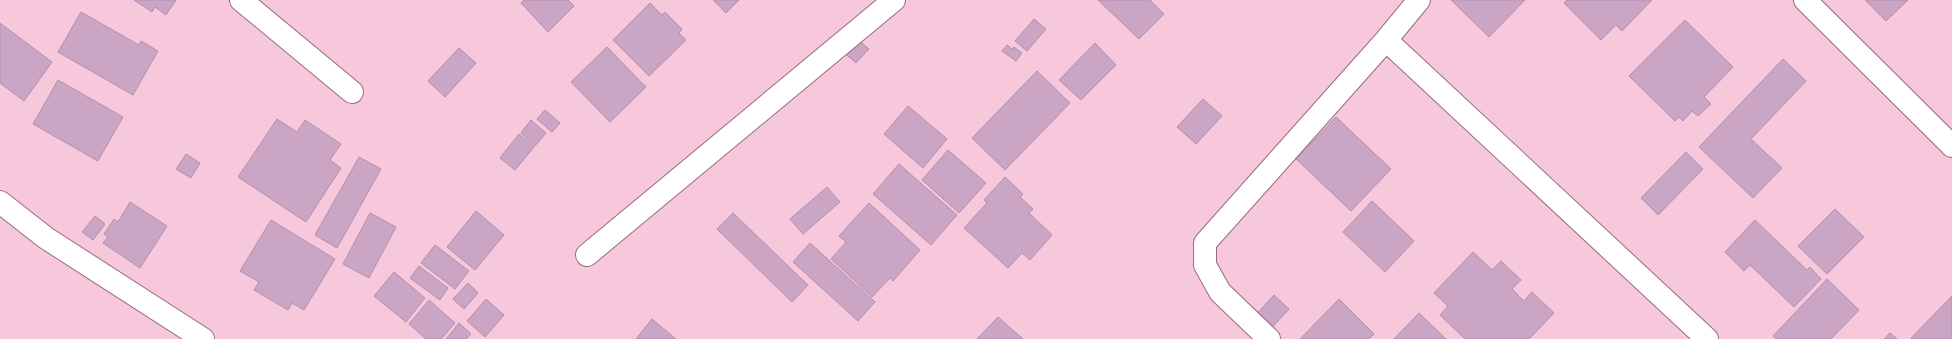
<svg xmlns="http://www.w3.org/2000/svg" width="1952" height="339" font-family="Barlow,sans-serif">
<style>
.building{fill:#caa6c4;stroke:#b38fad}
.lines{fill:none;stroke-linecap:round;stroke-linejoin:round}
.minor-casing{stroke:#966b7d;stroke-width:24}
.minor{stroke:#fff;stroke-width:22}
</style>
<rect width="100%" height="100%" fill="#f7c8db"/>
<path class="building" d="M134,0H176L166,15L155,7L152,12Z
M524,0H568L574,6L548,32L521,3Z
M713,0H739L726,13Z
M1098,0H1150L1164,14L1139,39Z
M1451,0H1525L1489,37Z
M1567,0H1652L1622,31L1616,25L1601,40L1564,3Z
M1865,0H1908L1886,21Z
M650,3L662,15L665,12L682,29L679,33L686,40L649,76L613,40Z
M81,12L139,45L141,41L158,51L133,95L58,52Z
M1034,19L1046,29L1027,51L1015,41Z
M1685,20L1733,67L1704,97L1711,104L1698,116L1692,111L1683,121L1679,117L1675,121L1629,76Z
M0,23L52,62L24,101L0,83Z
M852,35L869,49L856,63L840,49Z
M1095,43L1116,65L1081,100L1059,80Z
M1007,45L1012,49L1014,47L1022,53L1016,61L1002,51Z
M607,47L646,87L610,122L571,82Z
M459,48L476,63L445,97L428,81Z
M1783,59L1806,81L1751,139L1782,168L1753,198L1699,147Z
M1037,71L1070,103L1005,170L972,138Z
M58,80L123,117L98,161L33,124Z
M1203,99L1222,116L1196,144L1177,127Z
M908,106L947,139L923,168L884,134Z
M545,110L560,123L552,132L537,119Z
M1336,117L1391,169L1351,211L1296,159Z
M277,119L297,132L305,120L341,144L330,160L341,168L306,222L238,177Z
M531,120L546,133L535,146L521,133Z
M519,134L534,147L515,170L500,158Z
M948,150L986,183L959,213L922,180Z
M1686,152L1703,169L1658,215L1641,198Z
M186,154L200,163L191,178L176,169Z
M359,157L381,169L337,248L315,235Z
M899,164L957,215L931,245L873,194Z
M1005,177L1023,194L1020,197L1033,209L1029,213L1052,235L1030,260L1022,253L1008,268L964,228L987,203L984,200Z
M827,187L840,202L803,234L790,219Z
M1372,201L1414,241L1385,272L1343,232Z
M130,202L167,226L140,268L103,243L108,237L104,234L114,219L118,222Z
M869,203L920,250L893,281L890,278L872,297L831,259L846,242L839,236Z
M1835,209L1864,237L1827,274L1798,246Z
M476,211L504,235L475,270L447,247Z
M370,213L396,227L369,278L343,264Z
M733,213L808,285L792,302L717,229Z
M95,216L105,224L93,240L82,232Z
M271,220L335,259L304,310L292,303L288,310L254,290L259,282L240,271Z
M1755,220L1807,270L1810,267L1821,279L1794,307L1750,265L1744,271L1725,252Z
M810,243L875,302L858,321L793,262Z
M435,245L469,271L455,289L421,263Z
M1473,252L1492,270L1501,261L1521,280L1512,289L1524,301L1532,292L1554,313L1529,339H1465L1440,315L1448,306L1434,293Z
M419,266L448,288L440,300L410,278Z
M394,272L425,298L406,322L374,296Z
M1827,279L1859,310L1831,339H1776L1773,336Z
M468,283L478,293L464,309L453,299Z
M1274,295L1289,309L1267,333L1252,319Z
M1952,296V339H1912L1911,338Z
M486,299L504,315L485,337L467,321Z
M1339,299L1374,334L1369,339H1300Z
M429,300L455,323L441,339H426L409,324Z
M1419,313L1446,339H1394Z
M998,317L1023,339H977Z
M652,319L676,339H636Z
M459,323L471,334L466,339H446Z
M1890,333L1897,339H1884Z"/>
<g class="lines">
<defs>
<path id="minor" d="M241,0L352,92
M1805,0L1952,146
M1386,40L1707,339
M0,202L46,238L203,339
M587,255L894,0
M1269,339L1220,292L1205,265V243L1386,40L1419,0"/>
</defs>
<use href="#minor" class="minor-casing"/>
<use href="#minor" class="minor"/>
</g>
</svg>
